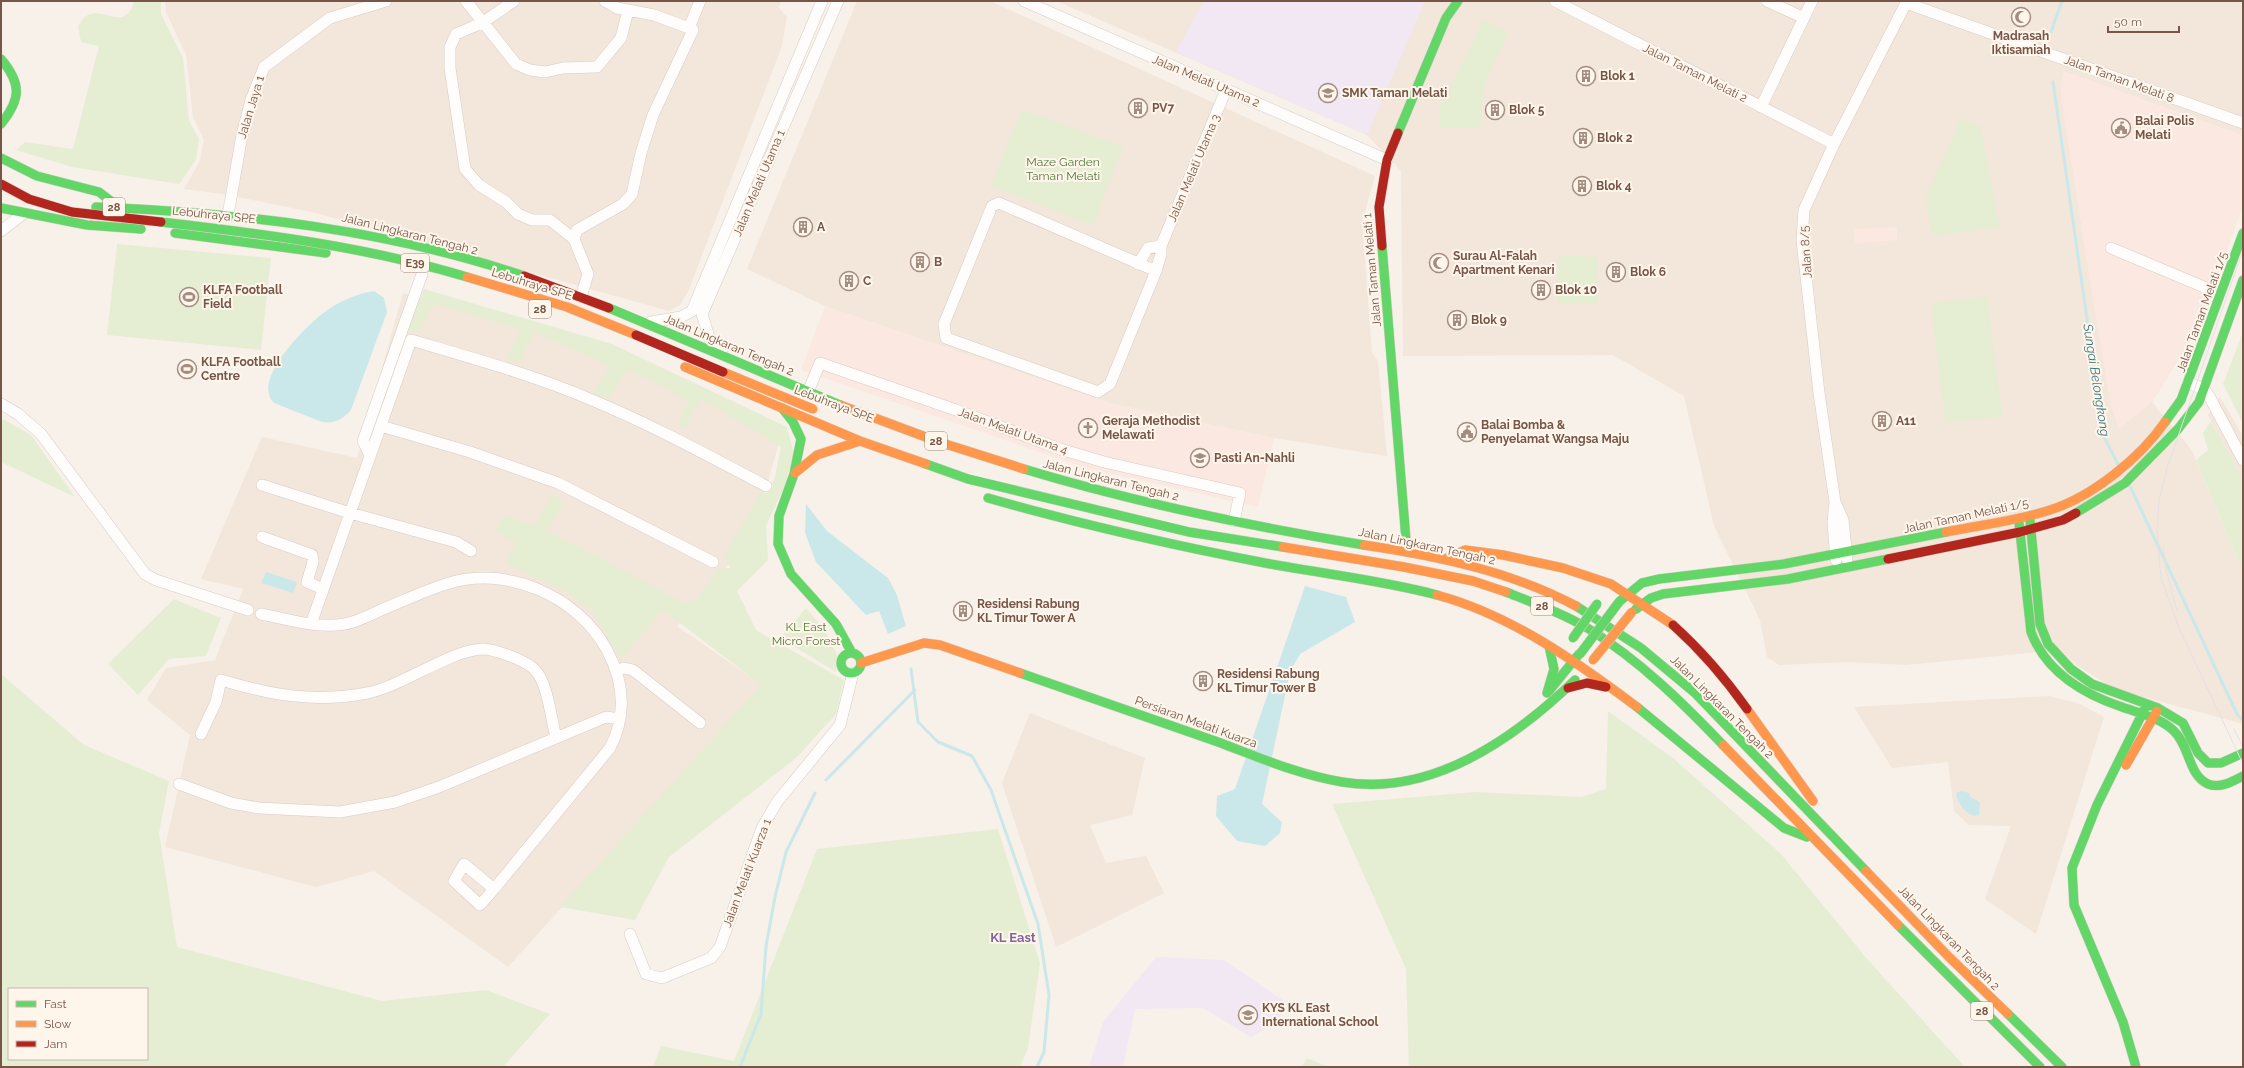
<svg xmlns="http://www.w3.org/2000/svg" width="2244" height="1068" font-family="Raleway,sans-serif">
<style>
.residential{fill:#f3e6da}
.commercial{fill:#fbe8e0}
.education{fill:#f2e8f3}
.green{fill:#e5eed3;fill-rule:evenodd}
.water{fill:#cae8e9}
.lines{fill:none;stroke-linecap:round;stroke-linejoin:round}
.stream{stroke:#cae8e9;stroke-width:3}
.street-casing{stroke:#d6ccc6;stroke-width:12}
.fast-casing{stroke:#d7ccc6;stroke-width:10}
.slow-casing{stroke:#d7ccc6;stroke-width:10}
.jam-casing{stroke:#d7ccc6;stroke-width:10}
.street{stroke:#fefdfc;stroke-width:11}
.fast{stroke:#63d668;stroke-width:9}
.slow{stroke:#ff974d;stroke-width:9}
.jam{stroke:#b3261e;stroke-width:9}
.tram{stroke:#e4e1e5;stroke-width:1}
.fast-bridge-casing{stroke:#d7ccc6;stroke-width:10;stroke-linecap:butt}
.slow-bridge-casing{stroke:#d7ccc6;stroke-width:10;stroke-linecap:butt}
.jam-bridge-casing{stroke:#d7ccc6;stroke-width:10;stroke-linecap:butt}
.fast-bridge{stroke:#63d668;stroke-width:9}
.slow-bridge{stroke:#ff974d;stroke-width:9}
.jam-bridge{stroke:#b3261e;stroke-width:9}
.labels{text-anchor:middle;stroke-width:4;stroke-linejoin:round;paint-order:stroke}
.shield{fill:#fff6eb;stroke:#a08579;stroke-width:1}
.shield-label{font-size:11px;font-weight:bold;fill:#775548}
.poi-label{font-size:12px;font-weight:bold;fill:#775548;stroke:#fff6eb;text-anchor:start}
.street-label{font-size:12px;fill:#775548;stroke:#fff6eb}
.park-label{font-size:12px;fill:#52783c;stroke:#fff6eb}
.water-label{font-size:13px;font-style:italic;fill:#3b777d;stroke:#fff6eb}
.neighbourhood-label{font-size:13px;font-weight:bold;fill:#84639b;stroke:#fff6eb}
</style>
<rect width="100%" height="100%" fill="#f7f1ea"/>
<path class="residential" d="M165,1H782L778,7L787,17L782,46L688,292L680,305L669,311L312,212L223,194L184,189L200,161L204,140L193,117L186,55L166,12Z
M857,1H990L1375,176L1362,222L1372,353L1378,361L1387,456L1274,438L1109,403L825,306L747,269Z
M1056,1H2243V204L2200,325L2152,402L2191,449L2243,573V724L2114,689L2075,664L2061,650L1906,665L1849,662L1779,665L1767,657L1760,620L1714,526L1684,396L1613,355L1403,356L1401,171L1367,135Z
M403,293L619,354L783,430L751,538L677,626L762,685L508,967L374,871L316,887L165,847L190,735L147,700L166,668L215,660L243,589L201,579L262,437L357,458Z
M2220,397L2243,436V479L2208,415Z
M2048,696L2078,703L2104,717L2036,934L1985,899L2011,826L1969,825L1954,811L1948,762L1892,768L1854,707Z
M1030,713L1145,758L1132,815L1090,825L1106,863L1146,856L1164,893L1056,947L1002,783Z"/>
<path class="commercial" d="M2064,71L2243,135V204L2200,325L2152,402L2119,429L2110,403L2083,237L2060,89Z
M1897,227V240L1855,244L1854,229Z
M825,306L1109,403L1274,438L1258,507L1086,468L801,370Z"/>
<path class="education" d="M1204,1H1425L1367,135L1176,52Z
M1156,957L1224,960L1287,1003L1277,1023L1251,1037L1203,1008L1135,1009L1123,1067H1089L1103,1022Z"/>
<path class="green" d="M134,1H161V14L183,58L189,121L199,139L196,160L179,184L72,167L16,150L25,142L73,149L99,46L81,42L78,26C80,23 83,18 86,16C103,5 125,34 134,1Z
M1484,19L1508,32L1485,83L1480,128H1439V108Z
M1022,109L1123,147L1093,225L991,186Z
M1960,119L1980,125L2000,227L1932,236L1925,199Z
M117,244L271,258L261,350L107,335Z
M1559,255L1598,257V304L1557,303Z
M424,289L612,344L787,427L794,454L785,485L766,526L768,560L737,591L756,630L844,680L836,714L796,758L669,857L635,920L560,907L761,685L663,610L621,659L595,615L567,592L506,563L516,543L495,531L505,515L534,526L553,493L564,504L547,530L686,604L695,601L719,569L730,568L725,554L760,493H767L775,477L781,447L701,399L684,429L678,424L689,401L628,369L608,399L593,394L610,366L534,332L520,361L507,359L520,329L435,304L418,331L405,333Z
M1987,296L2002,416L1945,423L1931,303Z
M2243,332V424L2223,384Z
M1,418L31,435L75,497L1,462Z
M2211,421L2243,479V573L2196,460L2208,450L2203,433Z
M174,599L221,618L206,656L169,659L138,695L108,664Z
M806,608L824,629L837,654L836,672L780,638Z
M1,674L84,745L169,781L159,833L177,947L382,1001L486,990L550,1014L503,1067H1ZM9,989H147V1059H9Z
M1608,711L1673,758L1781,854L1868,960L1965,1067H1409L1406,969L1332,804L1475,792L1581,797L1606,789Z
M998,829L1040,963L1028,1048L1020,1067H653L661,1046L734,1061L817,849Z
M1307,1058L1329,1067H1301Z"/>
<path class="water" d="M374,291L384,298L387,312L351,410C343,419 335,424 322,422L274,403C250,380 309,322 329,309C342,300 359,293 374,291Z
M806,504L827,531L888,578L897,595L906,626L888,634L879,611L866,615L816,562L805,533Z
M266,572L297,582L293,593L261,583Z
M1305,586L1346,597L1355,622L1300,654L1290,672L1262,804L1282,822L1280,833L1265,846L1237,841L1216,816L1217,796L1235,789Z
M1961,791L1969,793L1971,797L1980,802L1979,815C1969,819 1957,804 1956,793Z"/>
<g class="lines">
<path class="stream" d="M2051,32L2062,1
M2053,82L2104,437L2119,466
M2129,484L2237,714L2243,720
M911,669L918,722L938,742L972,756L991,790L1038,924L1049,995L1044,1052L1037,1067
M826,780L915,690
M740,1067L761,1014L766,946L775,897L786,852L815,793"/>
<defs>
<path id="street" d="M466,1L516,64L530,70L545,72L563,68L597,67L621,38L628,11
M514,1L482,23L456,34L450,47V68L465,169L479,185L506,202L518,214L532,220H550L574,239
M605,1L617,8L654,15L689,28
M1024,1L1387,160
M1555,1L1834,144
M1767,1L1804,18
M1906,3L2243,123
M1761,107L1812,1
M999,203L1156,271L1110,384L1098,392L946,338L944,324L992,206Z
M228,215L242,135L251,100L264,67L330,18L386,1
M1,231L23,214
M2111,248L2204,287
M1138,264L1148,248L1161,246
M1156,271L1161,254V246L1226,90
M581,297L588,274L574,239L577,230L623,204L632,194L641,153L653,115L693,30L689,28L700,1
M651,322L681,317L692,311L822,1
M722,349L709,337L702,314L838,1
M2188,383L2204,389L2209,396L2243,460
M808,392L820,363L956,410L1060,449L1104,462L1240,493L1234,521
M1,404L18,414L41,434L145,574L156,580L248,610
M381,426L470,452L558,483L713,562
M370,455L363,441L422,274
M262,485L350,513L456,542L471,551
M1835,502L1843,520L1847,559
M262,537L312,555L313,562L307,582L323,589
M1836,560L1833,522L1835,502L1819,393L1802,240L1804,210L1834,144L1907,1
M261,614C288,619 317,629 345,624C357,622 370,615 381,610C403,601 424,591 446,584C505,564 578,596 607,650C624,682 627,715 610,748L494,889L480,905L454,881L464,864L494,889
M311,624L411,340C472,358 534,375 592,400C652,425 709,456 766,486
M618,670L624,668L633,670L700,723
M201,734L216,702L221,680C271,695 315,703 367,693C403,686 450,650 483,649C493,649 504,654 513,657C520,660 530,664 536,671C548,685 551,719 556,737
M179,784L231,803L259,808L340,812L395,802L439,787L606,717L620,719
M630,934L646,974L662,978L711,958L720,947L762,828L777,802L840,725L853,673"/>
<path id="fast" d="M1,59C22,84 21,99 1,124
M1398,133L1446,18L1458,1
M1,158L37,176L99,192L120,208
M96,207C241,213 385,229 524,276
M1,208L87,225L141,229
M175,233L326,253
M1382,246L1407,552
M609,308L840,405
M782,408L793,422L801,439L794,474L779,516L778,544L791,574L836,624L852,653
M2165,422L2181,400L2243,233
M926,464L968,479L1189,532L1283,547
M1024,469C1136,503 1249,526 1364,545
M988,498C1079,524 1172,545 1265,563C1323,574 1381,580 1437,595
M2076,513L2125,483L2178,429L2199,402L2243,280
M2030,520L2040,624L2048,644L2071,669L2092,684L2158,708L2183,723L2198,753L2208,763H2221L2243,753
M2019,523L2031,632C2046,672 2083,694 2122,707C2139,713 2161,718 2174,731C2190,746 2188,775 2208,784C2220,789 2233,781 2243,776
M1506,592C1534,603 1564,614 1589,629C1640,661 1682,702 1723,745
M1620,601L1642,583L1659,579L1784,564L1946,532
M1576,606L1641,648L1695,693L1866,871
M1636,609L1651,598L1663,594L1788,579L1888,559
M841 663a10 10 0 1 1 20 0a10 10 0 1 1-20 0Z
M1020,673C1086,696 1152,719 1218,742C1258,757 1299,775 1342,782C1432,797 1514,739 1575,680
M1549,691L1579,654
M1547,693L1554,669L1549,646
M1637,707L1784,828L1807,837
M1898,925L2040,1067
M2008,1014L2062,1067
M2136,1067L2123,1022L2074,905L2072,868L2097,805L2147,704"/>
<path id="slow" d="M685,367L860,441L926,464
M840,405L939,442L1024,469
M795,473L817,455L860,441
M1946,532C1980,525 2017,521 2050,510C2092,497 2140,458 2165,422
M1364,545C1438,556 1510,571 1576,606
M1283,547L1404,567L1473,581L1506,592
M1445,559L1465,550L1503,555L1563,568L1611,584L1673,625
M1437,595C1511,615 1577,662 1637,707
M861,663L924,643L940,645L1020,673
M1747,709L1813,801
M1723,745L1898,925
M2126,765L2157,711
M1866,871L1948,956L2008,1014"/>
<path id="jam" d="M1382,246L1379,207L1387,160L1398,133
M524,276L609,308
M1888,559L2020,532L2063,520L2076,513
M1673,625C1702,651 1725,678 1747,709
M1568,688L1587,683L1606,687"/>
</defs>
<use href="#street" class="street-casing"/>
<use href="#fast" class="fast-casing"/>
<use href="#slow" class="slow-casing"/>
<use href="#jam" class="jam-casing"/>
<use href="#street" class="street"/>
<use href="#fast" class="fast"/>
<use href="#slow" class="slow"/>
<use href="#jam" class="jam"/>
<path class="tram" d="M2243,250L2167,468L2159,501L2157,530L2161,578L2179,628L2243,764
M2163,546L2166,570L2177,610
M2234,729L2243,747"/>
<defs>
<path id="fast-bridge" d="M161,222C265,234 367,247 467,277
M1573,638L1597,604
M1580,654L1619,602"/>
<path id="slow-bridge" d="M467,277L567,307L636,335
M723,372L813,409
M1593,660L1632,612"/>
<path id="jam-bridge" d="M1,184L29,199L72,212L161,222
M636,335L723,372"/>
</defs>
<use href="#fast-bridge" class="fast-bridge-casing"/>
<use href="#slow-bridge" class="slow-bridge-casing"/>
<use href="#jam-bridge" class="jam-bridge-casing"/>
<use href="#fast-bridge" class="fast-bridge"/>
<use href="#slow-bridge" class="slow-bridge"/>
<use href="#jam-bridge" class="jam-bridge"/>
</g>
<defs>
<symbol id="mosque-ring" viewBox="-11 -11 22 22"><circle r="9.5" fill="#fff6eb" stroke="#a48c81" stroke-width="1.5"/><path d="M3.5-4.9A6 6 0 1 0 3.5 4.9A5 5 0 1 1 3.5-4.9Z" fill="#a48c81"/></symbol>
<symbol id="building-ring" viewBox="-11 -11 22 22"><circle r="9.5" fill="#fff6eb" stroke="#a48c81" stroke-width="1.5"/><path d="M-4-6H4V6H1V3H-1V6H-4ZM-2.5-4.3h1.7v1.8h-1.7ZM.8-4.3h1.7v1.8H.8ZM-2.5-1h1.7V.8h-1.7ZM.8-1h1.7V.8H.8Z" fill="#a48c81"/></symbol>
<symbol id="school-ring" viewBox="-11 -11 22 22"><circle r="9.5" fill="#fff6eb" stroke="#a48c81" stroke-width="1.5"/><path d="M0-5L7-2L0 1L-7-2ZM-4 1L0 2.5L4 1V4Q0 6-4 4Z" fill="#a48c81"/></symbol>
<symbol id="civic-ring" viewBox="-11 -11 22 22"><circle r="9.5" fill="#fff6eb" stroke="#a48c81" stroke-width="1.5"/><path d="M-.6-6.5H3V-4.5H.6V-3L4-1V1h2V6H-6V1h2V-1L-.6-3ZM-1.2 2.5V6h2.4V2.5Z" fill="#a48c81"/></symbol>
<symbol id="stadium-ring" viewBox="-11 -11 22 22"><circle r="9.5" fill="#fff6eb" stroke="#a48c81" stroke-width="1.5"/><path d="M0-5a6.5 5 0 1 0 0 10a6.5 5 0 1 0 0-10ZM-3.5-1.8h7v3.6h-7Z" fill="#a48c81"/></symbol>
<symbol id="church-ring" viewBox="-11 -11 22 22"><circle r="9.5" fill="#fff6eb" stroke="#a48c81" stroke-width="1.5"/><path d="M-1.2-6h2.4v3.5h3.3v2.4h-3.3V6h-2.4V-.1h-3.3v-2.4h3.3Z" fill="#a48c81"/></symbol>
</defs>
<g fill-rule="evenodd">
<use href="#mosque-ring" x="2010" y="6" width="22" height="22"/>
<use href="#building-ring" x="1575" y="65" width="22" height="22"/>
<use href="#school-ring" x="1317" y="82" width="22" height="22"/>
<use href="#building-ring" x="1127" y="97" width="22" height="22"/>
<use href="#building-ring" x="1484" y="99" width="22" height="22"/>
<use href="#civic-ring" x="2110" y="117" width="22" height="22"/>
<use href="#building-ring" x="1572" y="127" width="22" height="22"/>
<use href="#building-ring" x="1571" y="175" width="22" height="22"/>
<use href="#building-ring" x="792" y="216" width="22" height="22"/>
<use href="#building-ring" x="909" y="251" width="22" height="22"/>
<use href="#mosque-ring" x="1428" y="252" width="22" height="22"/>
<use href="#building-ring" x="1605" y="261" width="22" height="22"/>
<use href="#building-ring" x="838" y="270" width="22" height="22"/>
<use href="#building-ring" x="1530" y="279" width="22" height="22"/>
<use href="#stadium-ring" x="178" y="286" width="22" height="22"/>
<use href="#building-ring" x="1446" y="309" width="22" height="22"/>
<use href="#stadium-ring" x="176" y="358" width="22" height="22"/>
<use href="#building-ring" x="1871" y="410" width="22" height="22"/>
<use href="#church-ring" x="1077" y="417" width="22" height="22"/>
<use href="#civic-ring" x="1456" y="421" width="22" height="22"/>
<use href="#school-ring" x="1189" y="447" width="22" height="22"/>
<use href="#building-ring" x="952" y="600" width="22" height="22"/>
<use href="#building-ring" x="1192" y="670" width="22" height="22"/>
<use href="#school-ring" x="1237" y="1004" width="22" height="22"/>
</g>
<g class="labels">
<g class="shield">
<rect x="103" y="198" width="22" height="18" rx="3"/>
<rect x="401" y="254" width="28" height="18" rx="3"/>
<rect x="529" y="300" width="22" height="18" rx="3"/>
<rect x="925" y="432" width="22" height="18" rx="3"/>
<rect x="1531" y="597" width="22" height="18" rx="3"/>
<rect x="1971" y="1002" width="22" height="18" rx="3"/>
</g>
<g class="shield-label">
<text x="114" y="211">28</text>
<text x="415" y="267">E39</text>
<text x="540" y="313">28</text>
<text x="936" y="445">28</text>
<text x="1542" y="610">28</text>
<text x="1982" y="1015">28</text>
</g>
<g class="poi-label">
<text x="2021" y="40" text-anchor="middle">Madrasah<tspan x="2021" dy="14">Iktisamiah</tspan></text>
<text x="1600" y="80">Blok 1</text>
<text x="1342" y="97">SMK Taman Melati</text>
<text x="1152" y="112">PV7</text>
<text x="1509" y="114">Blok 5</text>
<text x="2135" y="125">Balai Polis<tspan x="2135" dy="14">Melati</tspan></text>
<text x="1597" y="142">Blok 2</text>
<text x="1596" y="190">Blok 4</text>
<text x="817" y="231">A</text>
<text x="1453" y="260">Surau Al-Falah<tspan x="1453" dy="14">Apartment Kenari</tspan></text>
<text x="934" y="266">B</text>
<text x="1630" y="276">Blok 6</text>
<text x="863" y="285">C</text>
<text x="203" y="294">KLFA Football<tspan x="203" dy="14">Field</tspan></text>
<text x="1555" y="294">Blok 10</text>
<text x="1471" y="324">Blok 9</text>
<text x="201" y="366">KLFA Football<tspan x="201" dy="14">Centre</tspan></text>
<text x="1102" y="425">Geraja Methodist<tspan x="1102" dy="14">Melawati</tspan></text>
<text x="1896" y="425">A11</text>
<text x="1481" y="429">Balai Bomba &amp;<tspan x="1481" dy="14">Penyelamat Wangsa Maju</tspan></text>
<text x="1214" y="462">Pasti An-Nahli</text>
<text x="977" y="608">Residensi Rabung<tspan x="977" dy="14">KL Timur Tower A</tspan></text>
<text x="1217" y="678">Residensi Rabung<tspan x="1217" dy="14">KL Timur Tower B</tspan></text>
<text x="1262" y="1012">KYS KL East<tspan x="1262" dy="14">International School</tspan></text>
</g>
<g class="street-label">
<text transform="translate(1695 73) rotate(27)" y="4">Jalan Taman Melati 2</text>
<text transform="translate(2119 79) rotate(20)" y="4">Jalan Taman Melati 8</text>
<text transform="translate(1206 81) rotate(23)" y="4">Jalan Melati Utama 2</text>
<text transform="translate(251 107) rotate(-73)" y="4">Jalan Jaya 1</text>
<text transform="translate(1194 168) rotate(-67)" y="4">Jalan Melati Utama 3</text>
<text transform="translate(759 183) rotate(-67)" y="4">Jalan Melati Utama 1</text>
<text transform="translate(214 215) rotate(6)" y="4">Lebuhraya SPE</text>
<text transform="translate(410 234) rotate(14)" y="4">Jalan Lingkaran Tengah 2</text>
<text transform="translate(1806 252) rotate(-94)" y="4">Jalan 8/5</text>
<text transform="translate(1372 270) rotate(-95)" y="4">Jalan Taman Melati 1</text>
<text transform="translate(532 284) rotate(17)" y="4">Lebuhraya SPE</text>
<text transform="translate(2202 312) rotate(-70)" y="4">Jalan Taman Melati 1/5</text>
<text transform="translate(729 345) rotate(23)" y="4">Jalan Lingkaran Tengah 2</text>
<text transform="translate(834 404) rotate(21)" y="4">Lebuhraya SPE</text>
<text transform="translate(1013 431) rotate(20)" y="4">Jalan Melati Utama 4</text>
<text transform="translate(1111 480) rotate(14)" y="4">Jalan Lingkaran Tengah 2</text>
<text transform="translate(1966 516) rotate(-12)" y="4">Jalan Taman Melati 1/5</text>
<text transform="translate(1427 546) rotate(12)" y="4">Jalan Lingkaran Tengah 2</text>
<text transform="translate(1722 707) rotate(45)" y="4">Jalan Lingkaran Tengah 2</text>
<text transform="translate(1196 722) rotate(20)" y="4">Persiaran Melati Kuarza</text>
<text transform="translate(747 873) rotate(-69)" y="4">Jalan Melati Kuarza 1</text>
<text transform="translate(1949 938) rotate(46)" y="4">Jalan Lingkaran Tengah 2</text>
</g>
<g class="park-label">
<text x="1063" y="166">Maze Garden<tspan x="1063" dy="14">Taman Melati</tspan></text>
<text x="806" y="631">KL East<tspan x="806" dy="14">Micro Forest</tspan></text>
</g>
<g class="water-label">
<text transform="translate(2097 380) rotate(81)" y="5">Sungai Belongkong</text>
</g>
<g class="neighbourhood-label">
<text x="1013" y="942">KL East</text>
</g>
</g>
<rect width="2244" height="1068" fill="none" stroke="#775548" stroke-width="4"/>
<rect x="8" y="988" width="140" height="72" fill="#fff6eb" stroke="#c9b6aa"/>
<rect x="16" y="1001" width="20" height="6" fill="#63d668" stroke="#c9b6aa"/>
<text x="44" y="1008" font-size="12" fill="#775548">Fast</text>
<rect x="16" y="1021" width="20" height="6" fill="#ff974d" stroke="#c9b6aa"/>
<text x="44" y="1028" font-size="12" fill="#775548">Slow</text>
<rect x="16" y="1041" width="20" height="6" fill="#b3261e" stroke="#c9b6aa"/>
<text x="44" y="1048" font-size="12" fill="#775548">Jam</text>
<path d="M2108 26v6h71v-6" fill="none" stroke="#775548" stroke-width="2"/>
<text x="2114" y="26" font-size="12" fill="#775548" stroke="#fff6eb" stroke-width="3" paint-order="stroke">50 m</text>
</svg>
